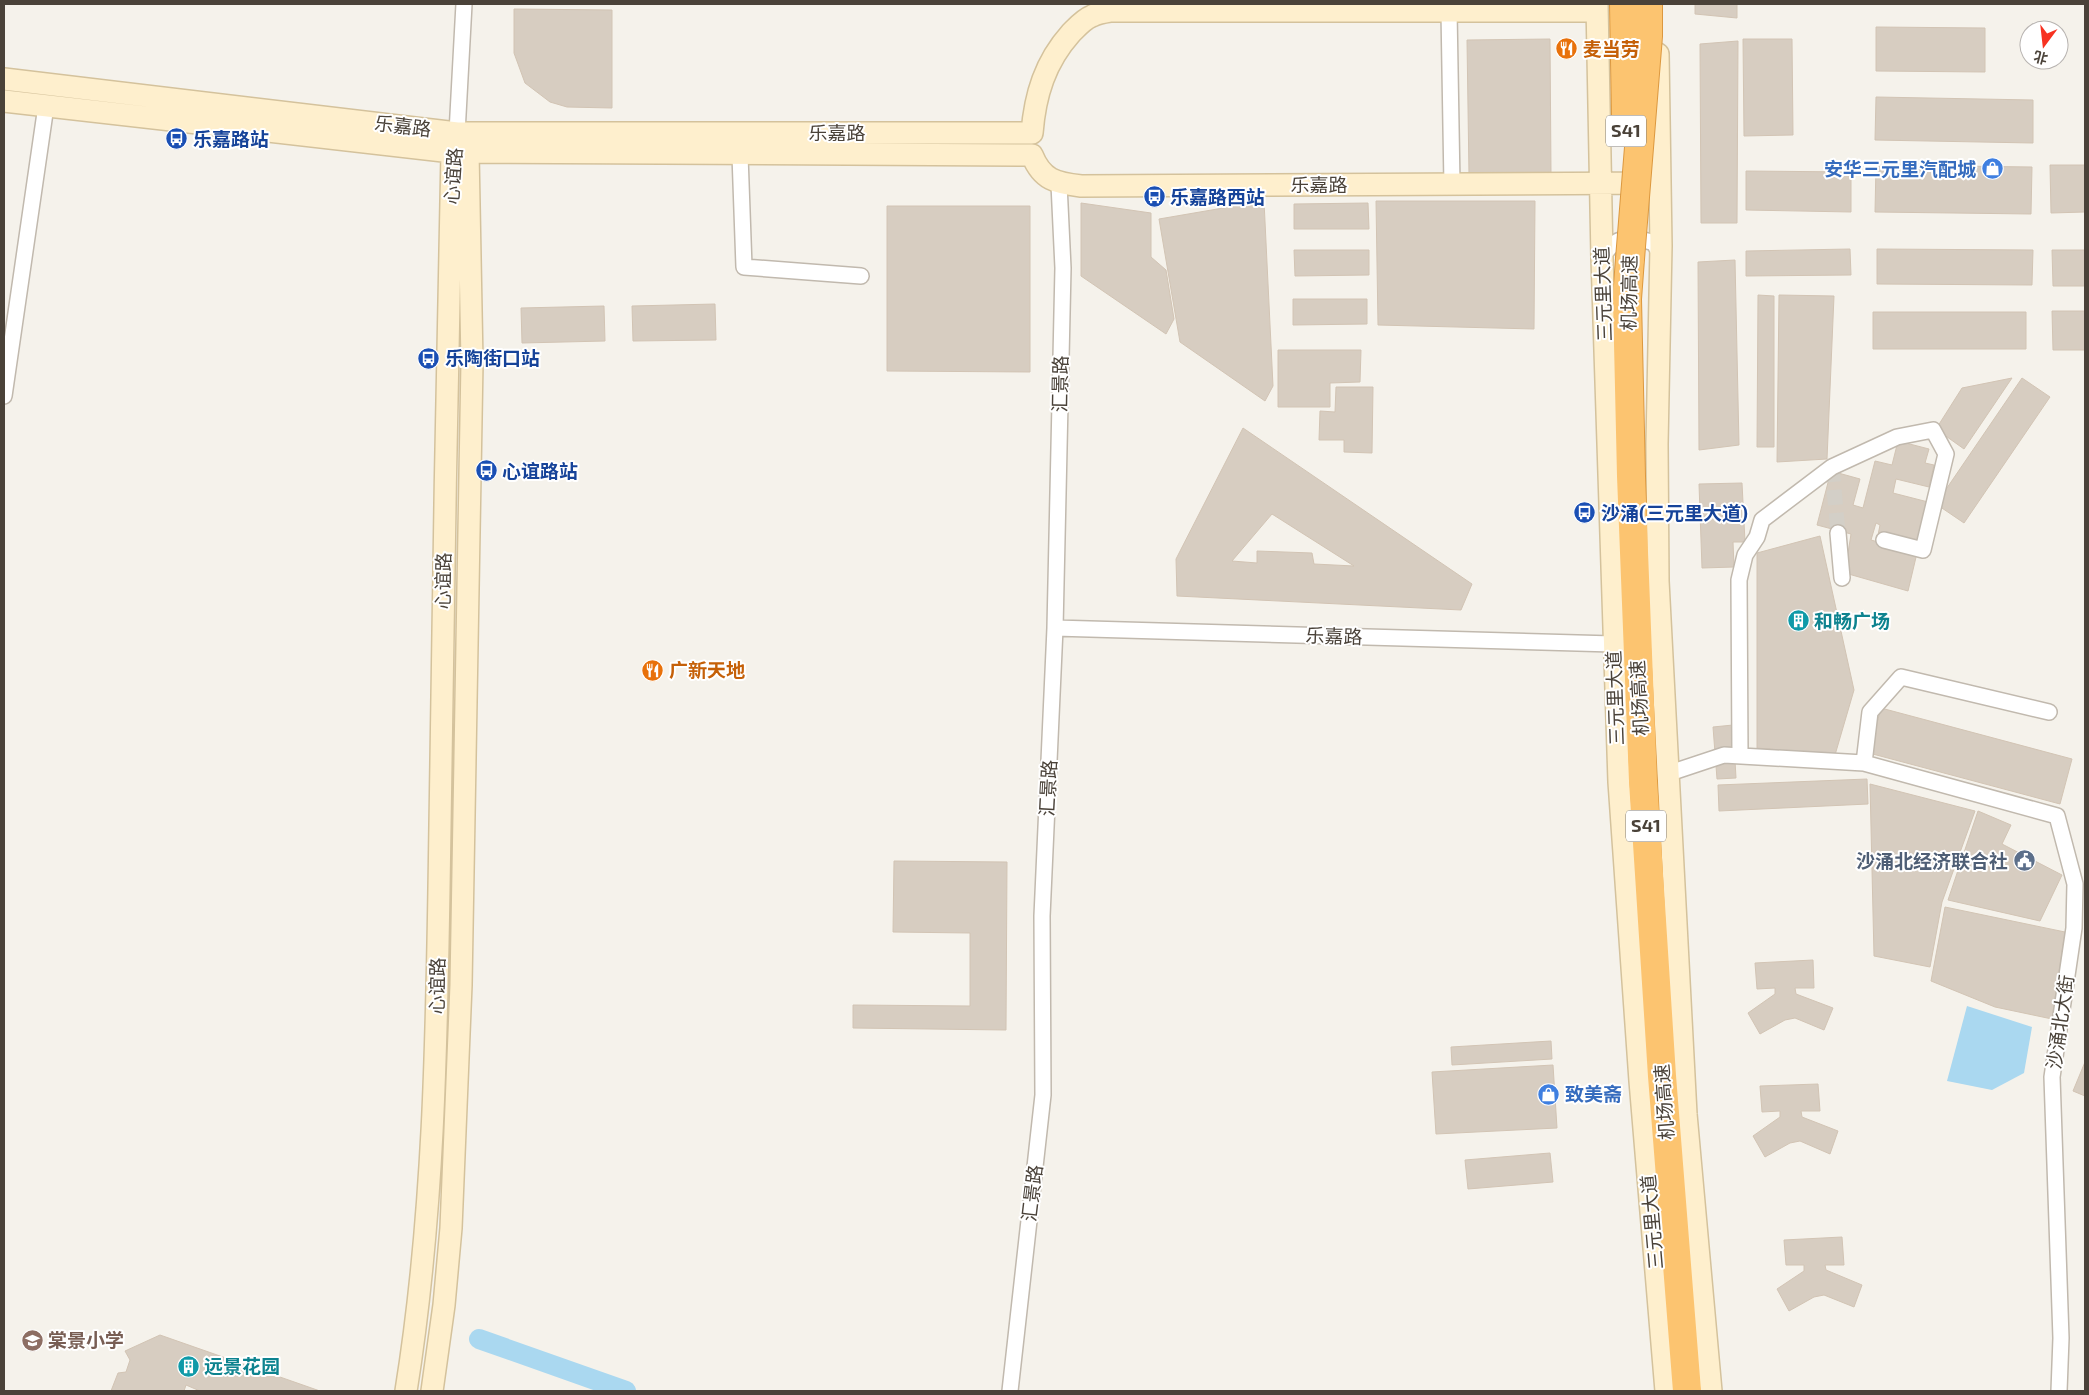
<svg xmlns="http://www.w3.org/2000/svg" width="2089" height="1395" font-family="'Exo 2','Noto Sans SC',sans-serif">
<style>
.water{fill:#aad8f0}
.lines{fill:none;stroke-linecap:round;stroke-linejoin:round}
.canal{stroke:#aad8f0;stroke-width:20}
.building{fill:#d7cdc1;stroke:#d2c4b4;fill-rule:evenodd}
.street-tunnel{stroke:#d3cfc7;stroke-width:15;stroke-dasharray:15 8;stroke-linecap:butt}
.street-casing{stroke:#c1b9ae;stroke-width:18}
.secondary-casing{stroke:#d4c29c;stroke-width:24}
.highway-casing{stroke:#dc983f;stroke-width:30}
.street{stroke:#fff;stroke-width:15}
.secondary{stroke:#feefcd;stroke-width:21}
.highway{stroke:#fcc470;stroke-width:28}
.highway-bridge-casing{stroke:#dc983f;stroke-width:30;stroke-linecap:butt}
.highway-bridge{stroke:#fcc470;stroke-width:28}
.labels{text-anchor:middle;stroke-width:4;stroke-linejoin:round;paint-order:stroke}
.shield{fill:#fff;stroke:#807b74;stroke-width:1}
.shield-label{font-size:18px;font-weight:bold;fill:#4a4239}
.food-label{font-size:19px;font-weight:bold;fill:#c56008;stroke:#fff;text-anchor:start}
.street-label{font-size:19px;fill:#4a4239;stroke:#fff}
.transit-label{font-size:19px;font-weight:bold;fill:#164399;stroke:#fff;text-anchor:start}
.shop-label{font-size:19px;font-weight:bold;fill:#366cbe;stroke:#fff;text-anchor:end}
.culture-label{font-size:19px;font-weight:bold;fill:#0d838f;stroke:#fff;text-anchor:start}
.service-label{font-size:19px;font-weight:bold;fill:#4e5e75;stroke:#fff;text-anchor:end}
.education-label{font-size:19px;font-weight:bold;fill:#785e54;stroke:#fff;text-anchor:start}
</style>
<rect width="100%" height="100%" fill="#f5f2eb"/>
<path class="water" d="M1967,1006L2032,1027L2024,1073L1992,1090L1947,1081Z"/>
<g class="lines">
<path class="canal" d="M479,1339L626,1391"/>
</g>
<path class="building" d="M1695,4H1737V18L1695,14Z
M514,9L612,10V108L567,107L550,102L525,83L514,53Z
M1876,27L1985,28V72L1876,71Z
M1550,39L1551,174L1469,175L1467,40Z
M1743,39H1792L1793,135L1744,136Z
M1738,41L1737,223H1701L1700,44Z
M1876,97L2033,100V143L1875,140Z
M1876,165L2032,167L2031,214L1875,212Z
M2050,165H2085V212L2051,213Z
M1746,171L1851,172V212L1746,210Z
M1264,201L1273,386L1265,401L1180,342L1159,219Z
M1376,201H1535L1534,329L1378,325Z
M1081,203L1151,213V257L1166,270L1174,319L1166,334L1081,276Z
M1368,203L1369,229H1294V204Z
M887,206H1030V372L887,371Z
M1850,249L1851,275L1746,276V251Z
M1877,249L2033,250L2032,285L1877,284Z
M1294,250H1369V275L1295,276Z
M2052,250H2085V286H2053Z
M1735,260L1739,445L1699,450L1698,262Z
M1758,295L1774,296V447H1757Z
M1779,295L1834,296L1827,459L1777,462Z
M1293,299H1367V324L1293,325Z
M715,304L716,340L633,341L632,306Z
M604,306L605,341L522,343L521,308Z
M2052,311H2085V350H2053Z
M1873,312H2026V349H1873Z
M1278,350H1361L1360,382L1330,383V407H1278Z
M2012,378L1964,449L1936,429L1962,388Z
M2022,378L2050,397L1964,523L1936,504Z
M1336,387H1373L1372,453L1344,452V440H1319L1320,411L1335,412Z
M1243,428L1472,584L1461,610L1177,596L1176,559ZM1272,514L1354,566L1314,564L1312,553L1257,551V563L1232,561Z
M1898,441L1929,449L1925,463L1934,465L1929,487L1896,479L1893,493L1932,503L1921,546L1878,535L1880,525L1876,523L1871,540L1917,553L1908,591L1845,573L1851,534L1817,525L1831,471L1860,479L1853,505L1863,508L1875,461L1892,465Z
M1742,483L1745,542H1733L1734,567L1702,568L1699,484Z
M1820,536L1854,690L1835,755L1757,748V553Z
M1881,708L2072,759L2060,804L1869,753Z
M1733,725L1736,778L1717,779L1713,727Z
M1867,779L1868,804L1719,811L1718,785Z
M1870,784L1975,811L1942,902L1930,967L1874,956Z
M1978,811L2011,825L2002,844L2062,875L2040,921L1948,900Z
M894,861L1007,862L1006,1030L853,1028V1005L970,1006V933L893,932Z
M1945,907L2065,932L2052,1019L1995,1007L1931,981Z
M1813,960L1814,988H1795L1796,994L1833,1008L1824,1030L1795,1018L1785,1020L1760,1034L1748,1013L1775,994V988L1757,989L1755,963Z
M1551,1041L1552,1059L1452,1065L1451,1047Z
M2085,1062V1096L2073,1091Z
M1553,1065L1557,1128L1436,1134L1432,1072Z
M1818,1084L1820,1111H1801L1802,1117L1838,1131L1830,1154L1800,1141L1790,1143L1765,1157L1753,1136L1780,1117V1111L1762,1112L1760,1086Z
M1550,1153L1553,1182L1468,1189L1465,1160Z
M1842,1237L1844,1265H1825L1826,1270L1862,1285L1854,1307L1824,1295L1814,1297L1789,1311L1777,1289L1804,1271V1265H1786L1784,1240Z
M160,1335L320,1391H200L186,1385L184,1391H111L118,1373L126,1372L130,1360L125,1351Z"/>
<g class="lines">
<path class="street-tunnel" d="M1832,467L1838,533"/>
<defs>
<path id="street" d="M1449,11L1452,185
M457,133L464,4
M740,155L744,267L861,276
M1602,258C1615,235 1631,235 1654,243L1660,254
M4,396L46,106
M1838,533L1842,578
M1055,628L1613,644
M1740,755L1739,580L1745,555L1757,537L1762,520L1832,467L1897,437L1933,430L1946,454L1923,550L1884,540
M1864,763L1870,712L1901,677L2049,712
M1667,774L1724,755L1864,763L2057,816L2075,884L2074,928L2052,1077L2061,1338L2059,1391
M1010,1391L1043,1095L1042,916L1055,628L1063,268L1059,184"/>
<path id="secondary" d="M1597,4L1602,258L1619,782L1640,1081L1666,1391
M1658,54L1661,246L1657,444L1658,581L1686,1114L1711,1391
M4,79L457,133H1032C1035,95 1045,62 1071,33C1077,27 1084,19 1092,16C1098,13 1105,12 1111,11H1597
M4,101L452,152L1032,155C1042,180 1056,183 1081,186L1660,183
M406,1391C436,1204 437,1014 440,825C444,601 446,376 452,152L456,138
M432,1391L444,1305L451,1228L461,985L472,362L468,152L461,139"/>
<path id="highway" d="M1630,259L1627,299L1631,476L1643,781L1662,1076L1687,1391"/>
</defs>
<use href="#street" class="street-casing"/>
<use href="#secondary" class="secondary-casing"/>
<use href="#highway" class="highway-casing"/>
<use href="#street" class="street"/>
<use href="#secondary" class="secondary"/>
<use href="#highway" class="highway"/>
<defs>
<path id="highway-bridge" d="M1624,4L1626,117
M1630,259L1648,36V4"/>
</defs>
<use href="#highway-bridge" class="highway-bridge-casing"/>
<use href="#highway-bridge" class="highway-bridge"/>
</g>
<defs>
<symbol id="restaurant-disc" viewBox="-11 -11 22 22"><circle r="9.5" fill="#e8710a" stroke="#fff"/><path d="M-5-6h1v4h1v-4h1v4h1v-4h1v5L-1.5 .5V6h-2V.5L-5-1ZM5-6V6H3V1.5H1.5Q1.5-4 5-6Z" fill="#fff"/></symbol>
<symbol id="bus-disc" viewBox="-11 -11 22 22"><circle r="9.5" fill="#1a4fb4" stroke="#fff"/><path d="M-5-6H5V4H4V6H2V4H-2V6H-4V4H-5ZM-3.5-4V0h7V-4ZM-3.5 1.2v1.5H-2V1.2ZM2 1.2v1.5H3.5V1.2Z" fill="#fff"/></symbol>
<symbol id="shop-disc" viewBox="-11 -11 22 22"><circle r="9.5" fill="#3f7fe0" stroke="#fff"/><path d="M-5-2.5h2.3a2.7 3.5 0 0 1 5.4 0H5L5.5 6h-11ZM-1.5-2.5h3a1.5 2.3 0 0 0-3 0Z" fill="#fff"/></symbol>
<symbol id="building-disc" viewBox="-11 -11 22 22"><circle r="9.5" fill="#0f9aa8" stroke="#fff"/><path d="M-4-6H4V6H1V3H-1V6H-4ZM-2.5-4.3h1.7v1.8h-1.7ZM.8-4.3h1.7v1.8H.8ZM-2.5-1h1.7V.8h-1.7ZM.8-1h1.7V.8H.8Z" fill="#fff"/></symbol>
<symbol id="civic-disc" viewBox="-11 -11 22 22"><circle r="9.5" fill="#5c6f8a" stroke="#fff"/><path d="M-.6-6.5H3V-4.5H.6V-3L4-1V1h2V6H-6V1h2V-1L-.6-3ZM-1.2 2.5V6h2.4V2.5Z" fill="#fff"/></symbol>
<symbol id="school-disc" viewBox="-11 -11 22 22"><circle r="9.5" fill="#8d6e63" stroke="#fff"/><path d="M0-5L7-2L0 1L-7-2ZM-4 1L0 2.5L4 1V4Q0 6-4 4Z" fill="#fff"/></symbol>
</defs>
<g fill-rule="evenodd">
<use href="#restaurant-disc" x="1554" y="36" width="25" height="25"/>
<use href="#bus-disc" x="164" y="126" width="25" height="25"/>
<use href="#shop-disc" x="1980" y="156" width="25" height="25"/>
<use href="#bus-disc" x="1142" y="184" width="25" height="25"/>
<use href="#bus-disc" x="416" y="346" width="25" height="25"/>
<use href="#bus-disc" x="474" y="458" width="25" height="25"/>
<use href="#bus-disc" x="1572" y="500" width="25" height="25"/>
<use href="#building-disc" x="1786" y="608" width="25" height="25"/>
<use href="#restaurant-disc" x="640" y="658" width="25" height="25"/>
<use href="#civic-disc" x="2012" y="848" width="25" height="25"/>
<use href="#shop-disc" x="1536" y="1082" width="25" height="25"/>
<use href="#school-disc" x="20" y="1328" width="25" height="25"/>
<use href="#building-disc" x="176" y="1354" width="25" height="25"/>
</g>
<g class="labels">
<g class="shield">
<rect x="1606" y="115.5" width="40" height="31" rx="4"/>
<rect x="1626" y="810.5" width="40" height="31" rx="4"/>
</g>
<g class="shield-label">
<text x="1626" y="137">S41</text>
<text x="1646" y="832">S41</text>
</g>
<g class="food-label">
<text x="1583" y="56">麦当劳</text>
<text x="669" y="677">广新天地</text>
</g>
<g class="street-label">
<text transform="translate(403 126) rotate(7)" y="7">乐嘉路</text>
<text x="837" y="140">乐嘉路</text>
<text transform="translate(453 176) rotate(-86)" y="7">心谊路</text>
<text x="1319" y="192">乐嘉路</text>
<text transform="translate(1629 293) rotate(-89)" y="7">机场高速</text>
<text transform="translate(1603 294) rotate(-92)" y="7">三元里大道</text>
<text transform="translate(1060 384) rotate(-89)" y="7">汇景路</text>
<text transform="translate(443 581) rotate(-89)" y="7">心谊路</text>
<text transform="translate(1334 636) rotate(2)" y="7">乐嘉路</text>
<text transform="translate(1615 698) rotate(-92)" y="7">三元里大道</text>
<text transform="translate(1639 698) rotate(-93)" y="7">机场高速</text>
<text transform="translate(1048 788) rotate(-87)" y="7">汇景路</text>
<text transform="translate(437 986) rotate(-89)" y="7">心谊路</text>
<text transform="translate(2060 1022) rotate(-82)" y="7">沙涌北大街</text>
<text transform="translate(1664 1102) rotate(-94)" y="7">机场高速</text>
<text transform="translate(1032 1193) rotate(-83)" y="7">汇景路</text>
<text transform="translate(1652 1222) rotate(-95)" y="7">三元里大道</text>
</g>
<g class="transit-label">
<text x="193" y="146">乐嘉路站</text>
<text x="1170" y="204">乐嘉路西站</text>
<text x="445" y="365">乐陶街口站</text>
<text x="502" y="478">心谊路站</text>
<text x="1601" y="520">沙涌(三元里大道)</text>
</g>
<g class="shop-label">
<text x="1976" y="176">安华三元里汽配城</text>
<text x="1565" y="1101" text-anchor="start">致美斋</text>
</g>
<g class="culture-label">
<text x="1814" y="628">和畅广场</text>
<text x="204" y="1373">远景花园</text>
</g>
<g class="service-label">
<text x="2008" y="868">沙涌北经济联合社</text>
</g>
<g class="education-label">
<text x="48" y="1347">棠景小学</text>
</g>
</g>
<rect width="2089" height="1395" fill="none" stroke="#4a4239" stroke-width="10"/>
<g transform="translate(2044 45) rotate(195)"><circle r="24" fill="#ffffff" stroke="#b7b3b0"/>
<path d="M0-4L9 19L0 12L-9 19Z" fill="#f73221"/>
<text y="-8" font-size="14" font-weight="bold" text-anchor="middle" fill="#4a4239">北</text>
</g>
</svg>
